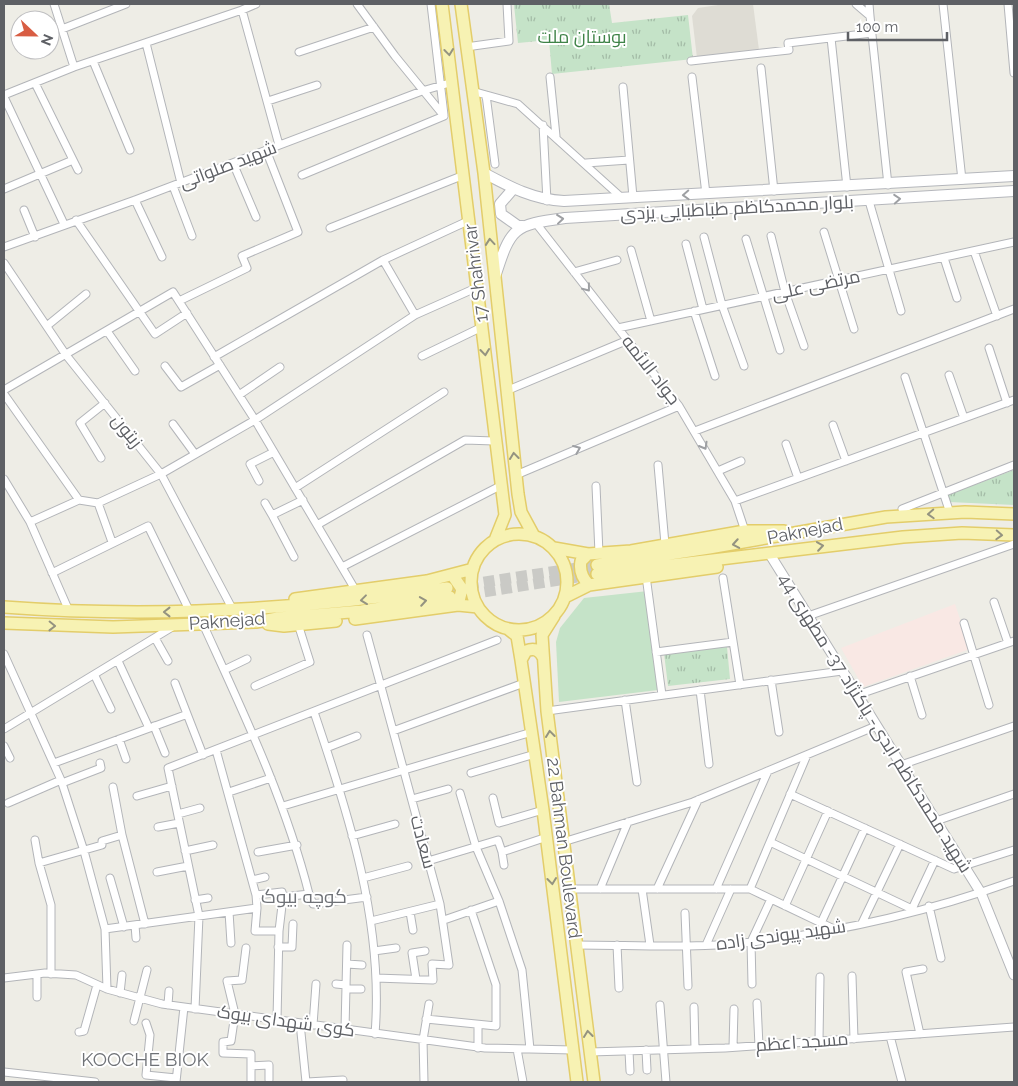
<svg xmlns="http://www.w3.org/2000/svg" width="1018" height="1086" font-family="Raleway,Cairo,sans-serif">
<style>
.education{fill:#dedcd4}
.medical{fill:#f9e8e4}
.park{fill:url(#park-tufts)}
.pitch{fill:#c5e3c8}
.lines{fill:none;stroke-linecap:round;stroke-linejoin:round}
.primary-tunnel{stroke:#cacac6;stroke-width:11;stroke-dasharray:11 5.5;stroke-linecap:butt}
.minor-casing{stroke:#b3b5b9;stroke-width:9}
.tertiary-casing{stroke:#b3b5b9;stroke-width:11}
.secondary-casing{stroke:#b5b7bc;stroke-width:12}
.primary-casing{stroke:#e3cd6a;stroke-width:14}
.minor{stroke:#fff;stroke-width:7}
.tertiary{stroke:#fff;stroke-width:9}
.secondary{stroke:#fff;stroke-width:10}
.primary{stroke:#f7f2b3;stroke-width:11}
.oneway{stroke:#949380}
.oneway2{stroke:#9ea0a3}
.labels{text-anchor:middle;stroke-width:4;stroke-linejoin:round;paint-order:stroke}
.park-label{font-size:18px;fill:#3f8348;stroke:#fff}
.street-label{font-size:18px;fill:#5e6065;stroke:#fff}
.neighbourhood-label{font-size:19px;fill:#6f7277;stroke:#fff}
</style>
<defs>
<pattern id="park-tufts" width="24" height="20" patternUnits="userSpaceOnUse" patternTransform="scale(1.25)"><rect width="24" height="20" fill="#c5e3c8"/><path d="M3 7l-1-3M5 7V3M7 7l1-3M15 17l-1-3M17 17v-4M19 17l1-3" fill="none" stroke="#a3bba6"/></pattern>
</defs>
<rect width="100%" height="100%" fill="#eeede6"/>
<path class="education" d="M725,4H753L759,50L697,58L692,16L698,8Z"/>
<path class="medical" d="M955,604L970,649L863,687L841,648Z"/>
<path class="park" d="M526,4H609L612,23L688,15L693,59L552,74L549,40L518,43L514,5Z
M1014,470V505L949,502L947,495Z
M727,647L730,679L668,686L664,653Z"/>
<path class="pitch" d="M648,591L658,690L559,702L556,642L560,628L584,598Z"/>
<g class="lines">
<path class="primary-tunnel" d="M451,587L597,565
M452,597L597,574"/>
<defs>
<path id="minor" d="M54,4L74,67
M431,4L444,115
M856,4L870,16L888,185
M869,4L870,16
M943,4L962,180
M1008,4L1014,73
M242,10L279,145
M62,29L126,4
M831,38L847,187
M146,43L181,183
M466,47L509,41L507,4
M299,52L374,27
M93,61L130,150
M691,61L789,50L788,43L872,33
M761,68L774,191
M550,77L556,136
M692,77L706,194
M35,83L78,170
M623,87L633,197
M472,91L518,104L622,198
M4,95L74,67L242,10L256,4
M486,95L495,164
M4,97L64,224
M268,101L317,85
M543,125L547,201
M233,163L256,217
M586,163L629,160
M302,175L444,116L395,56L357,4
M173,186L192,236
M4,189L73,160
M135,200L162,257
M869,201L901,311
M24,210L35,237
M76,220L155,334L187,313
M535,222L679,406L735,501L745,531
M330,228L464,175
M824,232L854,329
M771,236L785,292L804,346
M704,237L722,305L744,366
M746,239L780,350
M686,244L703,309
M4,247L135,200L422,91L453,82
M631,250L651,321
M974,251L997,316
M944,258L957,298
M383,260L415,315
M4,263L66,355L161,474L233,610
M574,272L617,260
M179,301L247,268L242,256L298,232L266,150
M694,311L715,376
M48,325L86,294
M618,328L1014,242
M107,331L135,371
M989,348L1007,403
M422,356L482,327
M214,357L383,260L470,220
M165,366L181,387L220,365
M949,375L964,418
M905,377L950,513
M4,390L173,292L255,420L356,591
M506,391L628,340
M4,394L79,500
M239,395L280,367
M173,424L195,454
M833,425L846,461
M695,431L1014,309
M786,444L798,478
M101,458L80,423L105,403
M658,465L665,544
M718,471L741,461
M516,475L679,406
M4,479L30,522L69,611
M259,481L250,464L274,452
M596,486L599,553
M295,488L444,392
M735,501L1014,400
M98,503L112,542
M265,503L272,515L303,500
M902,509L1014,465
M272,515L294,557
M30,522L79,500L98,503L161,474L255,420L415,315L478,287
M317,525L465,440L494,441
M342,567L500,486
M52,573L148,526L190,612
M646,576L662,695
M723,578L740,685
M994,602L1008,643
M808,616L1014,544
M964,623L989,705
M203,624C243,712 285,799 309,894
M367,635L440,904L449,965L432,964L433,980L376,978
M155,638L168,661
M656,652L733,642
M4,654L61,780L84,851L105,929L107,989
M118,661L149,728
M224,670L247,659
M95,676L111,709
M910,676L922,715
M771,680L779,732
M175,683L203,755
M255,686L310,662L298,624
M700,690L709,764
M857,695L1014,641
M625,700L637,782
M547,711L842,671
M314,712C349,815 384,924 375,1034
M154,726L165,753
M4,729L174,626
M393,731L524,683
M119,739L126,759
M4,746L10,758
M326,748L357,736
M216,750L256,895
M54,763L185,715
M901,765L1014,726
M471,773L535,754
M62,783L101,768L100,763
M229,792L271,778
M460,793L476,847L499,901L522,970L530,1049
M790,794L954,869L1014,850
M137,796L172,786
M493,798L499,823L543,810
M412,799L448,789
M8,803L61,780
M283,806L532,732
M178,814L200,808
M936,821L1014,794
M158,827L179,823
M122,835L145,924
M352,836L395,824
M35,840L39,863L51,905V974
M563,842L693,802L876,726
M770,842L914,910
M185,851L213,845
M258,852L297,845
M502,852L504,865
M428,861L498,840L502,852L547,837
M39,863L102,845V841L122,835L113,787
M157,872L188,866
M110,878L124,927
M363,878L408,866
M252,880L265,877
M569,889H750L836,930
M600,889L628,822
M642,889L650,945
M657,889L698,800
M716,889L768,771
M750,889L807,755
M195,900L208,898
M785,906L828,811
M929,906L941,958
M257,908L255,931H279
M912,909L935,860
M229,912L231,943
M410,912L413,930
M685,913L688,986
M444,920L499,901
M371,921L440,904
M821,923L865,828
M862,923L900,844
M135,925L136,938
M105,929L257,908L256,895L282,892L283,897L309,894L313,904L367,897
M577,945C635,945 694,949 752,942C840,932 930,911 1014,881
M617,945L619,988
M706,945L731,889
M278,947H292L293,924
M246,948L242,980L227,981L235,1014L231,1041L223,1042V1053L251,1054V1082
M374,951L396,948
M347,964L362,965
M852,976L854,1039
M4,978L45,973L76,975L107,989L162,1004L485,1048L573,1050
M416,979L412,953L425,951
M336,984L346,985
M752,984L751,942L771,899
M346,989H361
M120,993L122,975
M37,997V974
M757,1003L759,1046
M168,1005L169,991
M660,1005L666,1082
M694,1007L695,1049
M195,1009L199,916L168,768L497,640
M426,1019L496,1026V985L471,910
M277,1020L279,931L283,897
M134,1021L147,970
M146,1023L150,1035L146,1075L176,1078
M300,1023L306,1082
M313,1025L316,984
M345,1029L347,945
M79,1032L84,1031L97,985
M920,1034L906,972L923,969
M890,1036L902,1082
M819,1041L820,977
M733,1047L734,1009
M478,1048V1025
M517,1049L523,1082
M646,1050L647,1070
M629,1051L630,1071
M590,1052L725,1048L1014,1027
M251,1066L269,1065V1080
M4,1072L95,1082
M176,1082L184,1007
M307,1082L343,1080
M424,1082L423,1040L429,1004"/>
<path id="tertiary" d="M769,553L981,893L1014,975"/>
<path id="secondary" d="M484,173C510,187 534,200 564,201L1014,176
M513,189L500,204L501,214L518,226H523
M495,277C511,227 513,225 565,218L1014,191"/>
<path id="primary" d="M442,4L505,515L495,540
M461,4L484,173L518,494L521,512L534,536
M471 582a48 48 0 1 1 96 0a48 48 0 1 1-96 0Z
M554,548L588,554L631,551L745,531H784
M588,554L581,561C579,571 582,578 589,585
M597,565L709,548L886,517L965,512L1014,514
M597,574L903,537L962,533L1014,535
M453,576L462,589L458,605
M565,597L589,585L603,583L717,567
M295,599L427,581L473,569
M4,607C152,618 300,610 447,588
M554,616L542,635L547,711L594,1082
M355,619L458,605L478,607
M4,623L113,627L256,622L278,618L362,611L450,597
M268,624L284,626L336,621
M508,629L517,636L521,660L543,810L577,1082
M521,660L526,651C533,648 539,649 543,657"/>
</defs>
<use href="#minor" class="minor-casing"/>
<use href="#tertiary" class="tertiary-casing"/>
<use href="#secondary" class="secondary-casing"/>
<use href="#primary" class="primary-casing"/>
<use href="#minor" class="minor"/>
<use href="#tertiary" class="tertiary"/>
<use href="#secondary" class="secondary"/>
<use href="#primary" class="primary"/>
</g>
<defs><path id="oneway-chevron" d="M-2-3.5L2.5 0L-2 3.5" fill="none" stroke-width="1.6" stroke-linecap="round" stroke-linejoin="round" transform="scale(1.25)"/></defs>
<g class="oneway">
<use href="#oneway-chevron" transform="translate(449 52) rotate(83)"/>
<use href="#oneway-chevron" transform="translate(490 242) rotate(-95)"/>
<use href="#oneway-chevron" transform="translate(485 352) rotate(84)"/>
<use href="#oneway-chevron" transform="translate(514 456) rotate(-97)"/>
<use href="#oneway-chevron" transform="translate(931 514) rotate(177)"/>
<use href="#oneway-chevron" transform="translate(999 535) rotate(3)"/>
<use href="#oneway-chevron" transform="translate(736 544) rotate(170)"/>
<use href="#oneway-chevron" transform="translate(820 546) rotate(-8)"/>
<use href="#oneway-chevron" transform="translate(364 600) rotate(173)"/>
<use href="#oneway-chevron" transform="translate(423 601) rotate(-9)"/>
<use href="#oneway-chevron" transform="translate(167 612) rotate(180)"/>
<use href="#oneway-chevron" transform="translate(52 626) rotate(1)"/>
<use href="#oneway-chevron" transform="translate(550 734) rotate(-97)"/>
<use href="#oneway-chevron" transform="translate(552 881) rotate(83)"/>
<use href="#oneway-chevron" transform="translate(588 1034) rotate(-97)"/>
</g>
<g class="oneway2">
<use href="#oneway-chevron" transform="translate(686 195) rotate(177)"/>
<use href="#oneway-chevron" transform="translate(897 199) rotate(-4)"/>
<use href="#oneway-chevron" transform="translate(560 219) rotate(-6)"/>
<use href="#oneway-chevron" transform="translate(587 288) rotate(52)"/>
<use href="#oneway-chevron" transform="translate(704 446) rotate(60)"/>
<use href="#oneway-chevron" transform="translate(577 449) rotate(-23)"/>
</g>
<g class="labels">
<g class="park-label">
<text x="582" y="43">بوستان ملت</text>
</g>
<g class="street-label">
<text transform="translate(228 165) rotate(-21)" y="6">شهید صلواتی</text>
<text transform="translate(737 208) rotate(-3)" y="6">بلوار محمدکاظم طباطبایی یزدی</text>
<text transform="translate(476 273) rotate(-97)" y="6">17 Shahrivar</text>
<text transform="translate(816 285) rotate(-12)" y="6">مرتضی علی</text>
<text transform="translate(651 370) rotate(52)" y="6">جواد الائمه</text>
<text transform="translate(127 431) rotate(51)" y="6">زیتون</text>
<text transform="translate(805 531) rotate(-11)" y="6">Paknejad</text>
<text transform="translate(227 621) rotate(-4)" y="6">Paknejad</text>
<text transform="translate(875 723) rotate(58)" y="6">شهید محمدکاظم ابدی- پاکنژاد 37- مطهری 44</text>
<text transform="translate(423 842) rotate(75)" y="6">سعادت</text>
<text transform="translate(564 848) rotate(83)" y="6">22 Bahman Boulevard</text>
<text transform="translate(781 935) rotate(-8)" y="6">شهید پیوندی زاده</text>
<text transform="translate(286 1021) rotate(8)" y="6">کوی شهدای بیوک</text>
<text transform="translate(802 1042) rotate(-4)" y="6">مسجد اعظم</text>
</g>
<g class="neighbourhood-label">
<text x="304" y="903">کوچه بیوک</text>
<text x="145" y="1066">KOOCHE BIOK</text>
</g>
</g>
<rect width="1018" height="1086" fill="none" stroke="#5e6065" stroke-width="10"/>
<g transform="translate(35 35) rotate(112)"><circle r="24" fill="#ffffff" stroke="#bfbfc1"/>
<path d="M0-4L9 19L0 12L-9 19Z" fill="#d85d43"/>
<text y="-8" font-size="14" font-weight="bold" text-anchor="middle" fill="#5e6065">N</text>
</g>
<path d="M848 32v8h99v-8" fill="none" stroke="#5e6065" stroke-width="2.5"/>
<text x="856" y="32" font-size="15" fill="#5e6065" stroke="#ffffff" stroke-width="4" paint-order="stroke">100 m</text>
</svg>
